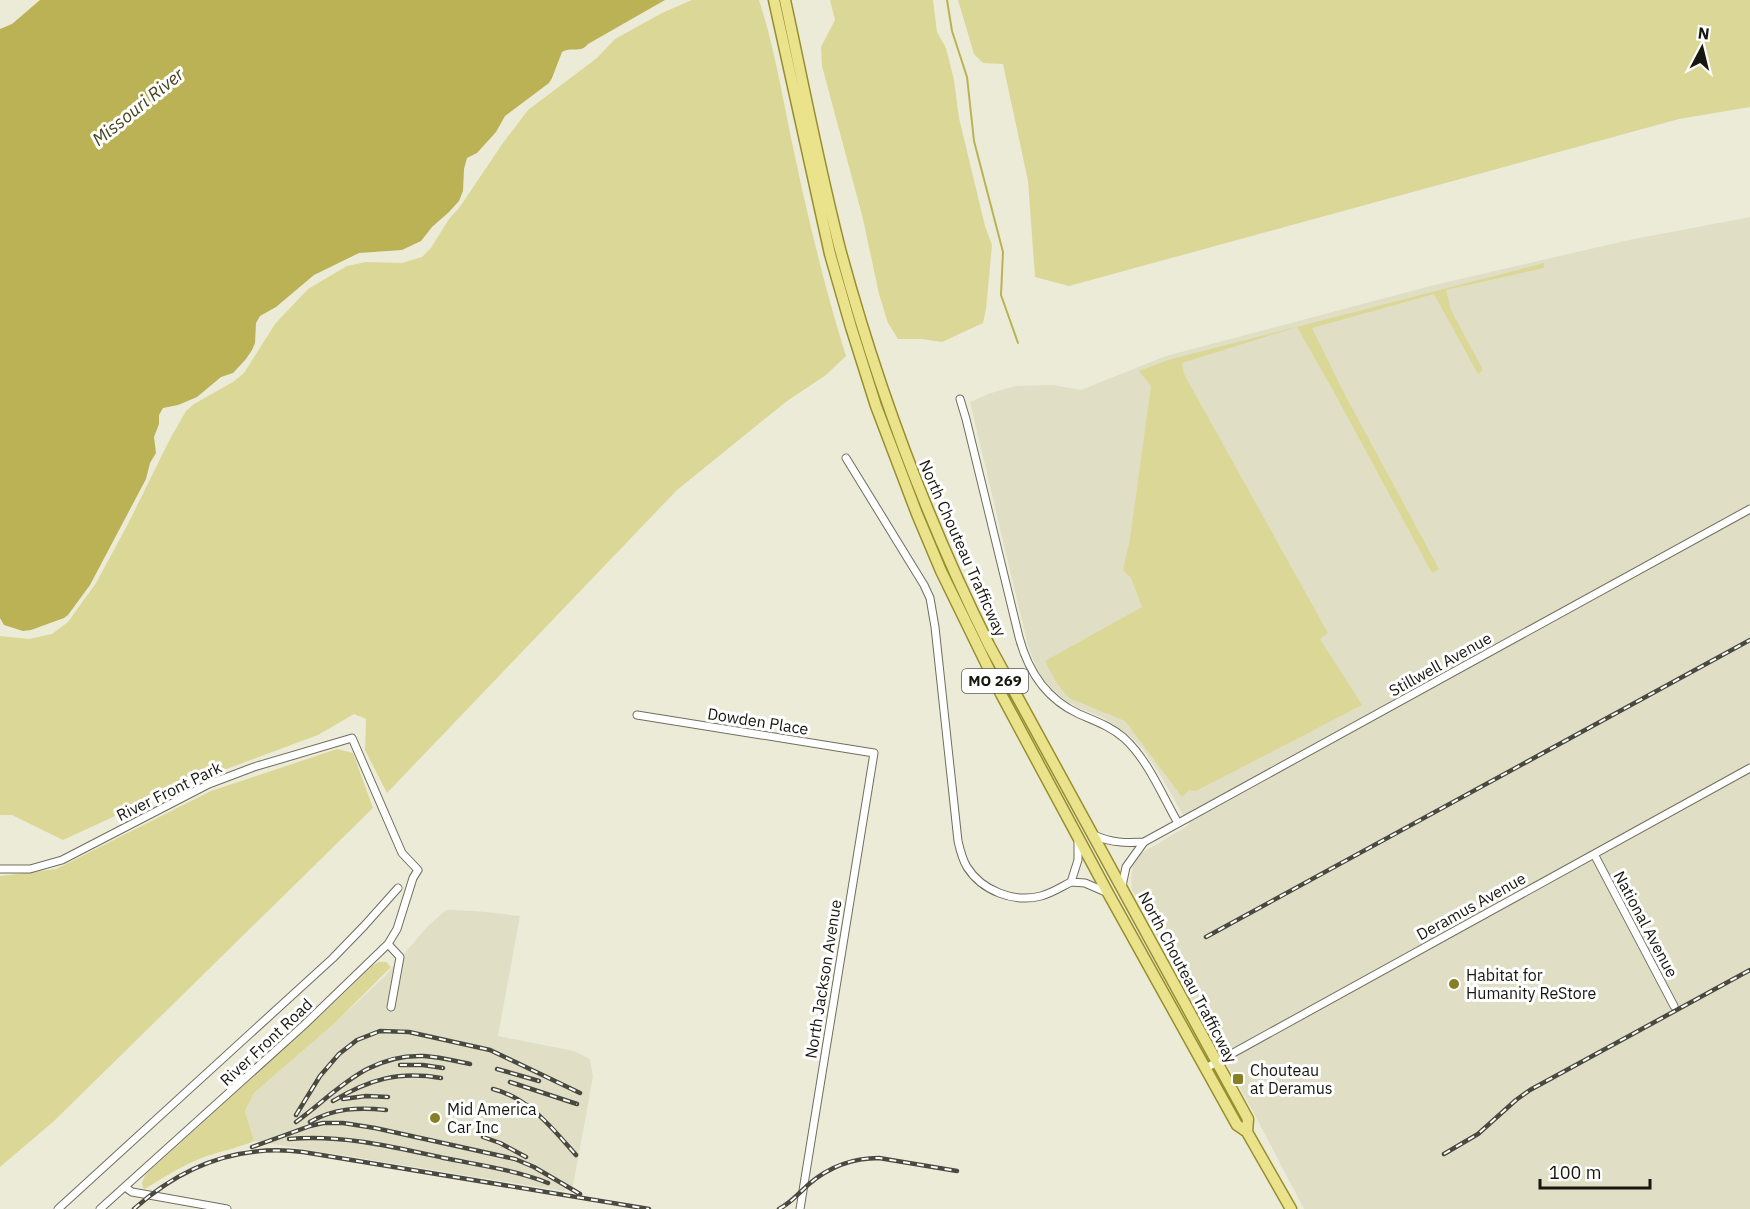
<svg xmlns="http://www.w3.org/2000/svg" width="1750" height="1209" font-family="'IBM Plex Sans',sans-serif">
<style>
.built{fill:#e0dfc5}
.green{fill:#dbd797}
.water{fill:#bab255}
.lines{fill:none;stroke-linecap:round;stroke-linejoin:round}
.stream{stroke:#bab255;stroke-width:2}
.minor-casing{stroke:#6f6e5e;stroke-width:9}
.primary-casing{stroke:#978f2f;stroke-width:13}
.minor{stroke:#fff;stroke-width:7}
.primary{stroke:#eae38c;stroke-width:10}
.rail-casing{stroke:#49493f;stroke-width:4.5}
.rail{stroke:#fff;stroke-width:2;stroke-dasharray:7;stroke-linecap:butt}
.poi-dot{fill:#867f26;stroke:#fff;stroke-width:2}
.labels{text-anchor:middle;stroke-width:6;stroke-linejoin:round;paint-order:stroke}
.shield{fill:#fff;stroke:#5d5d58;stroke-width:1.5}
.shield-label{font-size:15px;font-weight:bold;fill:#171710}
.street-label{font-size:16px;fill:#171710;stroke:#fff}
.poi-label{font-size:16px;fill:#171710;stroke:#fff;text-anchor:start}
.water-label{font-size:18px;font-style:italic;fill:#48451d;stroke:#fff}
</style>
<rect width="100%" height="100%" fill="#ecebd8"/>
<path class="built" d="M1750,217V1209H1304L1258,1121L1132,890L1131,879L1133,865L1140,854L1189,825L1159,773L1143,749L1129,735L1104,718L1079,708L1066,701L1050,688L1038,672L1028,646L970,402L988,394L1015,386L1053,385L1081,390L1166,356L1434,285L1629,240Z
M446,910L476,911L520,916L498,1036L574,1051L590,1059L593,1077L573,1186L563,1191L254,1141L245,1111L254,1093L336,1022L384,977L427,927Z"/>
<path class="green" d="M692,0H759C776,52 784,107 796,161C810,227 826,292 846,356L826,375L787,401L677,490L387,793L365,750L366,719L354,714L318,735L178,787L63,840L12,815H0V636L29,639L52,634L68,622L96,583L129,522L170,439L186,411L194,404L233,382L244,373L275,324L308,289L347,266L366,262L402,263L422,257L431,248L449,219L459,208L503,143L528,110L597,58L615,39L662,13Z
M830,0H933L937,32L946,48L954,80L959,118L985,226L992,245L986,309L983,323L942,342L922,339H898L888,323L879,294L863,219L822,66L821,47L835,20Z
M958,0H1750V107L1679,119L1069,286L1035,277L1028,181L1003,64L983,63L974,54Z
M1544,263V268L1446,290L1451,310L1483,370L1478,374L1434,294L1312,328L1345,395L1439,569L1432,573L1334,392L1297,327L1182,363L1184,374L1328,633L1320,639L1362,705L1196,791L1189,790L1182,797L1125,721L1069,698L1056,682L1045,661L1142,607L1131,578L1123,570L1130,539L1151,386L1139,371L1168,360Z
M337,749L353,753L373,808L54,1121L0,1167V876L56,869L211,791Z
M379,962H386L391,967L336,1022L254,1093L245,1111L254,1141C238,1148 221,1151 204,1157C183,1165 164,1177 145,1189L143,1188L142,1183L145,1175L335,1002L372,966Z"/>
<path class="water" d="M40,0H665L588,44C580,54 571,46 562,52L552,78L549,83L505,116L496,132L477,153L467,158L464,169L463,191L459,201L449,212L432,227L421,241L402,250L359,253L314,275L276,307L260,316L256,323L255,343L252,350L246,359L233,373L221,377L197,397L178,405L163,408L159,415V424L154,437L156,453L150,463L146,479L90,585L68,615L64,618L31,630L23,631L4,625L0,618V29L12,24Z"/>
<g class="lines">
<path class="stream" d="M947,0L952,31L967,77L974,141L1003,252L1001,295L1018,343"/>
<defs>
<path id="minor" d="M960,399L966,419L1019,637C1028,671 1046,699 1079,714C1095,721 1110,726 1124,738C1148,760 1162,795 1178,823
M846,458L924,585L930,598L935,627L958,841C960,850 962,859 967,867C982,891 1014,903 1041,896C1052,893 1061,887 1071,882L1078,860V839
M637,715L874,753L800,1209
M1094,835C1111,843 1126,843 1144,842
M1594,854L1674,1006
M0,869H30L62,860L209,784L254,767L352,738L402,853L418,870L413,878L397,929L388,944L304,1025L100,1209
M1071,882L1085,883L1108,893
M1122,886L1126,867L1144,842L1750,509
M388,944L400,957L391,1007
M1206,1068L1750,768
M125,1187L132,1192L149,1195L227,1209
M58,1209L333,958L364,926L398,888"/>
<path id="primary" d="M774,0L830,254L851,327L876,406L917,514L941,571L1001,694L1108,893L1237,1125L1247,1132L1291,1209
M785,0C803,83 819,167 840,249C877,386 926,518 989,645L1248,1119L1247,1132"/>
</defs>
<use href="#minor" class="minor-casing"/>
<use href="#primary" class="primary-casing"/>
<use href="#minor" class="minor"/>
<use href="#primary" class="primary"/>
<defs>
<path id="rail" d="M1206,937L1750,640
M400,1065H423L443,1068
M497,1069L539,1081
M510,1082L577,1104
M493,1089C529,1098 552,1128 576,1155
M343,1099L366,1096L388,1097
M333,1101C370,1079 398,1071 441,1078
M296,1115L320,1076L339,1054L357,1040L380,1031L409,1032L490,1050L580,1093
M296,1122C338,1091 367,1054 424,1056C440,1057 455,1061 470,1064
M310,1122C334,1108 359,1107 386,1110
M483,1137L500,1143L526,1157
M289,1139C341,1134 394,1147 444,1158C479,1165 515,1170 548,1183
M252,1147L310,1126L323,1123H343L375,1128L515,1159L534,1167L580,1194
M1444,1154L1478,1134L1516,1100L1530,1090L1750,970
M134,1209C182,1166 238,1144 303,1152L649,1209
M779,1209C791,1203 799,1193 809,1184C829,1167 852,1158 879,1158L957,1171"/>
</defs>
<use href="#rail" class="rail-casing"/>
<use href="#rail" class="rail"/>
</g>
<g class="poi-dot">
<circle cx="1454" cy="984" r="6"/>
<rect x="1232" y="1073" width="12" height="12" rx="3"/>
<circle cx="435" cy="1118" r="6"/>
</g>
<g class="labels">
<rect class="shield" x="962" y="669" width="66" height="24" rx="4.5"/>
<g class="shield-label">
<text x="995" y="686">MO 269</text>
</g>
<g class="street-label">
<text transform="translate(963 548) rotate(66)" y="6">North Chouteau Trafficway</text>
<text transform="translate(1440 664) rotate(-29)" y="6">Stillwell Avenue</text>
<text transform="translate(758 721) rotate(9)" y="6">Dowden Place</text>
<text transform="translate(169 791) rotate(-26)" y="6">River Front Park</text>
<text transform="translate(1471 906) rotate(-29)" y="6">Deramus Avenue</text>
<text transform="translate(1646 924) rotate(62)" y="6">National Avenue</text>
<text transform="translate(1188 977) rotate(62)" y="6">North Chouteau Trafficway</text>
<text transform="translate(823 979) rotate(-81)" y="6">North Jackson Avenue</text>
<text transform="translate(266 1042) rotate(-43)" y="6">River Front Road</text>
</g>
<g class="poi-label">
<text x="1466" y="981">Habitat for<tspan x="1466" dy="18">Humanity ReStore</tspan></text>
<text x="1250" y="1076">Chouteau<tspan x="1250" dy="18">at Deramus</tspan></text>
<text x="447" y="1115">Mid America<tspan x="447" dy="18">Car Inc</tspan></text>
</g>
<g class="water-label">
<text transform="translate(138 107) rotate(-39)" y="6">Missouri River</text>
</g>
</g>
<g transform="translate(1702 48) rotate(7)" stroke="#ffffff" stroke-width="4.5" paint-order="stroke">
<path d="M0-4.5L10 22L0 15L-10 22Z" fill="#171710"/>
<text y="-9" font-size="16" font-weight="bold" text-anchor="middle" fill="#171710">N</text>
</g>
<path d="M1540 1179v9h110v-9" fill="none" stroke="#171710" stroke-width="3"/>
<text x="1549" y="1179" font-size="18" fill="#171710" stroke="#ffffff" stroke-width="4.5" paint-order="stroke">100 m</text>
</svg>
